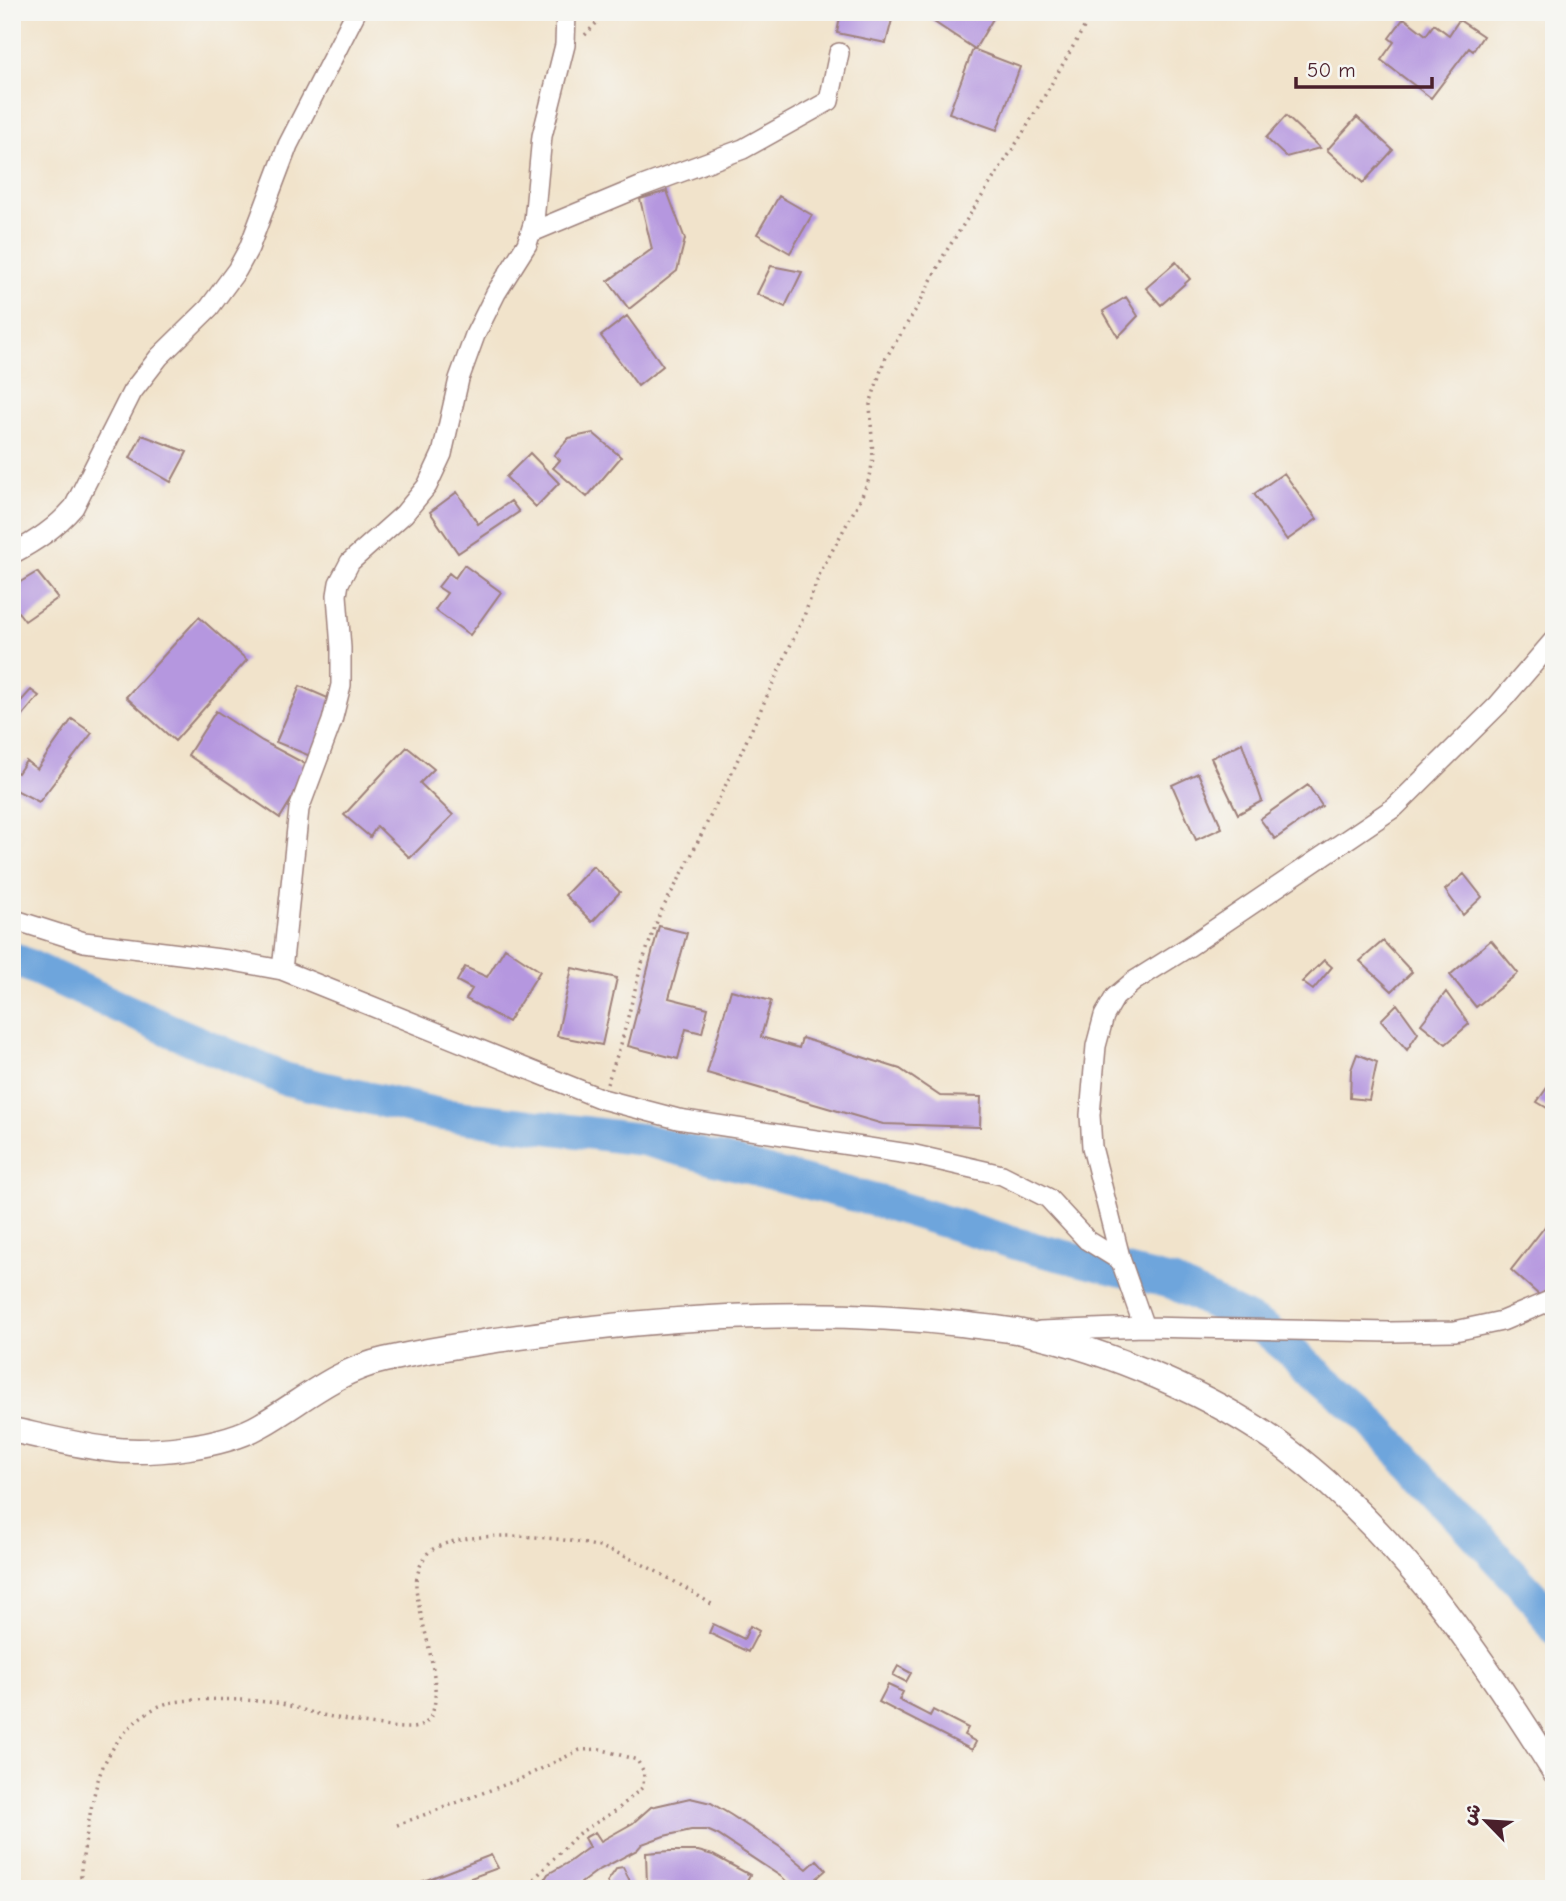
<svg xmlns="http://www.w3.org/2000/svg" width="1566" height="1901" font-family="'Comic Neue','Playpen Sans Arabic',sans-serif">
<style>
.lines{fill:none;stroke-linecap:round;stroke-linejoin:round}
.river{stroke:#6ea5dc;stroke-width:33}
.building{fill:#b597df}
.minor-casing{stroke:#9e817b;stroke-width:22}
.tertiary-casing{stroke:#9e817b;stroke-width:27}
.path{stroke:#9e817b;stroke-width:3.5;stroke-dasharray:2 5;stroke-linecap:butt}
.minor{stroke:#fff;stroke-width:19}
.tertiary{stroke:#fff;stroke-width:24}
</style>
<rect width="100%" height="100%" fill="#f6f6f2"/>
<filter id="ink" filterUnits="userSpaceOnUse"><feTurbulence type="fractalNoise" baseFrequency=".0143" numOctaves="2"/><feDisplacementMap in="SourceGraphic" scale="14" xChannelSelector="R" yChannelSelector="G"/><feConvolveMatrix kernelMatrix="1 2 1 2 8 2 1 2 1" color-interpolation-filters="sRGB"/></filter>
<filter id="wash" filterUnits="userSpaceOnUse"><feTurbulence type="fractalNoise" baseFrequency=".00686" numOctaves="4" result="noise"/><feDisplacementMap in="SourceGraphic" scale="28" xChannelSelector="R" yChannelSelector="G"/><feGaussianBlur stdDeviation="1.57" result="paint"/><feColorMatrix in="noise" values="0 0 0 0 0 0 0 0 0 0 0 0 0 0 0 0 0 1.4 0 .05"/><feComposite in="paint" operator="in"/></filter>
<g filter="url(#wash)">
<rect width="100%" height="100%" fill="#f1e3cb"/>
<g class="lines">
<path class="river" d="M12,958L172,1031L285,1079L438,1114L645,1140L884,1203L1031,1248L1173,1283L1265,1329L1365,1415L1536,1600L1554,1628"/>
</g>
<g id="blocks">
<path class="building" d="M841,12H894L886,43L837,33Z
M919,12H986L994,17L975,49Z
M1404,18L1426,35L1434,24L1449,35L1459,20L1483,36L1473,51L1469,48L1431,98L1381,60L1394,42L1389,38Z
M973,49L1020,67L997,130L949,113Z
M1286,116L1320,148L1286,157L1266,138Z
M1357,117L1393,150L1363,183L1327,150Z
M667,191L685,239L677,271L629,309L608,281L652,249L640,199Z
M779,196L812,215L790,253L757,234Z
M1176,262L1190,279L1161,305L1146,288Z
M771,266L802,272L785,307L757,294Z
M1126,297L1138,316L1118,337L1103,311Z
M627,316L663,366L638,386L601,336Z
M593,433L621,457L587,497L553,468L560,460L554,455L569,438Z
M142,435L187,452L171,482L130,458Z
M530,453L559,483L536,507L506,477Z
M1284,473L1317,519L1287,540L1254,494Z
M457,492L478,524L511,501L519,512L458,553L430,512Z
M464,565L501,592L470,635L435,610L447,593L438,587L449,573L455,578Z
M37,572L58,598L25,621L12,604V587Z
M199,617L247,660L175,741L126,697Z
M300,686L337,702L315,758L276,742Z
M31,690L39,696L12,728V711Z
M216,711L262,741L311,767L280,818L188,755Z
M72,719L92,733L39,802L12,788V769L18,773L26,761L37,769Z
M1242,743L1262,801L1238,814L1211,758Z
M407,747L434,769L420,783L453,815L410,858L377,826L370,837L344,815Z
M1198,773L1222,828L1196,840L1172,785Z
M1308,785L1322,806L1275,839L1260,819Z
M593,866L620,892L592,922L565,895Z
M1464,874L1482,897L1463,915L1445,890Z
M659,926L687,933L669,998L708,1008L702,1033L686,1029L678,1059L628,1046Z
M1491,940L1518,973L1476,1007L1450,975Z
M1383,941L1412,972L1392,991L1360,961Z
M505,948L540,971L508,1022L466,999L472,989L457,981L465,967L487,977Z
M1324,960L1332,967L1313,990L1302,982Z
M572,968L617,978L602,1045L557,1036Z
M731,990L771,1001L761,1037L799,1048L802,1038L900,1069L940,1096L981,1097L980,1127L883,1124L707,1073Z
M1446,992L1469,1024L1446,1044L1421,1024Z
M1397,1004L1418,1033L1407,1050L1381,1020Z
M1357,1054L1377,1062L1369,1100L1350,1098L1351,1070Z
M1551,1082L1554,1084V1112L1537,1102Z
M1554,1215V1286L1539,1295L1511,1270Z
M713,1624L744,1639L750,1626L759,1631L748,1652L709,1633Z
M898,1666L911,1673L906,1682L893,1675Z
M888,1685L903,1692L899,1700L930,1716L933,1710L968,1728L964,1735L976,1742L972,1750L879,1702Z
M690,1798L711,1803L731,1815L780,1847L807,1869L817,1860L826,1870L817,1878L826,1889H793L783,1878L718,1835L707,1830H691L664,1836L642,1844L637,1850L597,1871L573,1889H539L548,1874L569,1862L589,1847L584,1838L595,1832L601,1841L633,1823L651,1807Z
M670,1851H698L713,1855L750,1875L742,1889H691L682,1885H647L646,1853Z
M491,1855L498,1868L441,1889H403Z
M623,1867L632,1885L626,1889H611L607,1882L617,1868Z"/>
</g>
</g>
<g filter="url(#ink)">
<use href="#blocks" fill-opacity="0" stroke="#9e817b" stroke-width="2"/>
<g class="lines">
<defs>
<path id="minor" d="M532,232L640,187L743,149L829,101L839,53
M12,554C36,541 56,528 74,507L132,392L159,357L209,308L237,270L249,248L288,145L356,12
M12,919L84,942L228,960L282,970L602,1099L678,1119L915,1155L1002,1175L1048,1198L1087,1240L1121,1261
M282,970L299,809L332,721L341,685V648L337,595L339,583L350,562L404,514L427,486L442,454L459,379L475,335L496,293L527,244L534,221L542,136L565,45L566,12
M1144,1327L1121,1261L1092,1147L1090,1115L1096,1046L1104,1016L1115,997L1134,981L1190,946L1395,807L1498,705L1554,640
M1040,1331L1144,1327L1390,1332L1455,1331L1502,1321L1554,1299"/>
<path id="tertiary" d="M12,1430C44,1437 75,1445 107,1449C149,1455 224,1447 261,1425C303,1401 335,1371 384,1360C450,1345 517,1337 584,1329C710,1314 835,1309 961,1324C981,1327 1002,1328 1022,1332C1107,1350 1216,1396 1285,1448C1398,1533 1480,1653 1554,1771"/>
</defs>
<use href="#minor" class="minor-casing"/>
<use href="#tertiary" class="tertiary-casing"/>
<path class="path" d="M585,35L607,12
M607,1084L621,1044L641,966L660,913L683,872L732,772L804,616L820,573L860,500L870,477L873,457L870,404L884,361L918,306L945,253L1023,133L1093,12
M397,1825L520,1779L580,1750L600,1749L637,1760L644,1772L643,1787L618,1809L578,1834L531,1882L528,1889
M75,1889L81,1882V1867C87,1837 90,1803 100,1774C110,1746 134,1716 162,1705C182,1697 244,1699 267,1702C284,1703 302,1710 318,1714C337,1718 401,1732 417,1727C459,1717 415,1613 416,1584C416,1580 418,1573 419,1569C421,1563 425,1555 430,1551C465,1527 566,1536 606,1549C644,1562 679,1584 713,1605"/>
<use href="#minor" class="minor"/>
<use href="#tertiary" class="tertiary"/>
</g>
</g>
<rect width="1566" height="1901" fill="none" stroke="#f6f6f2" stroke-width="42"/>
<g transform="translate(1486 1821) rotate(295)" stroke="#f6f6f2" stroke-width="5" paint-order="stroke">
<path d="M0-5L12 26L0 18L-12 26Z" fill="#4a1f2b"/>
<text y="-10" font-size="19" font-weight="bold" text-anchor="middle" fill="#4a1f2b">ش</text>
</g>
<path d="M1296 77v10h136v-10" fill="none" stroke="#4a1f2b" stroke-width="3.5"/>
<text x="1307" y="77" font-size="21" fill="#4a1f2b" stroke="#f6f6f2" stroke-width="5" paint-order="stroke">50 m</text>
</svg>
